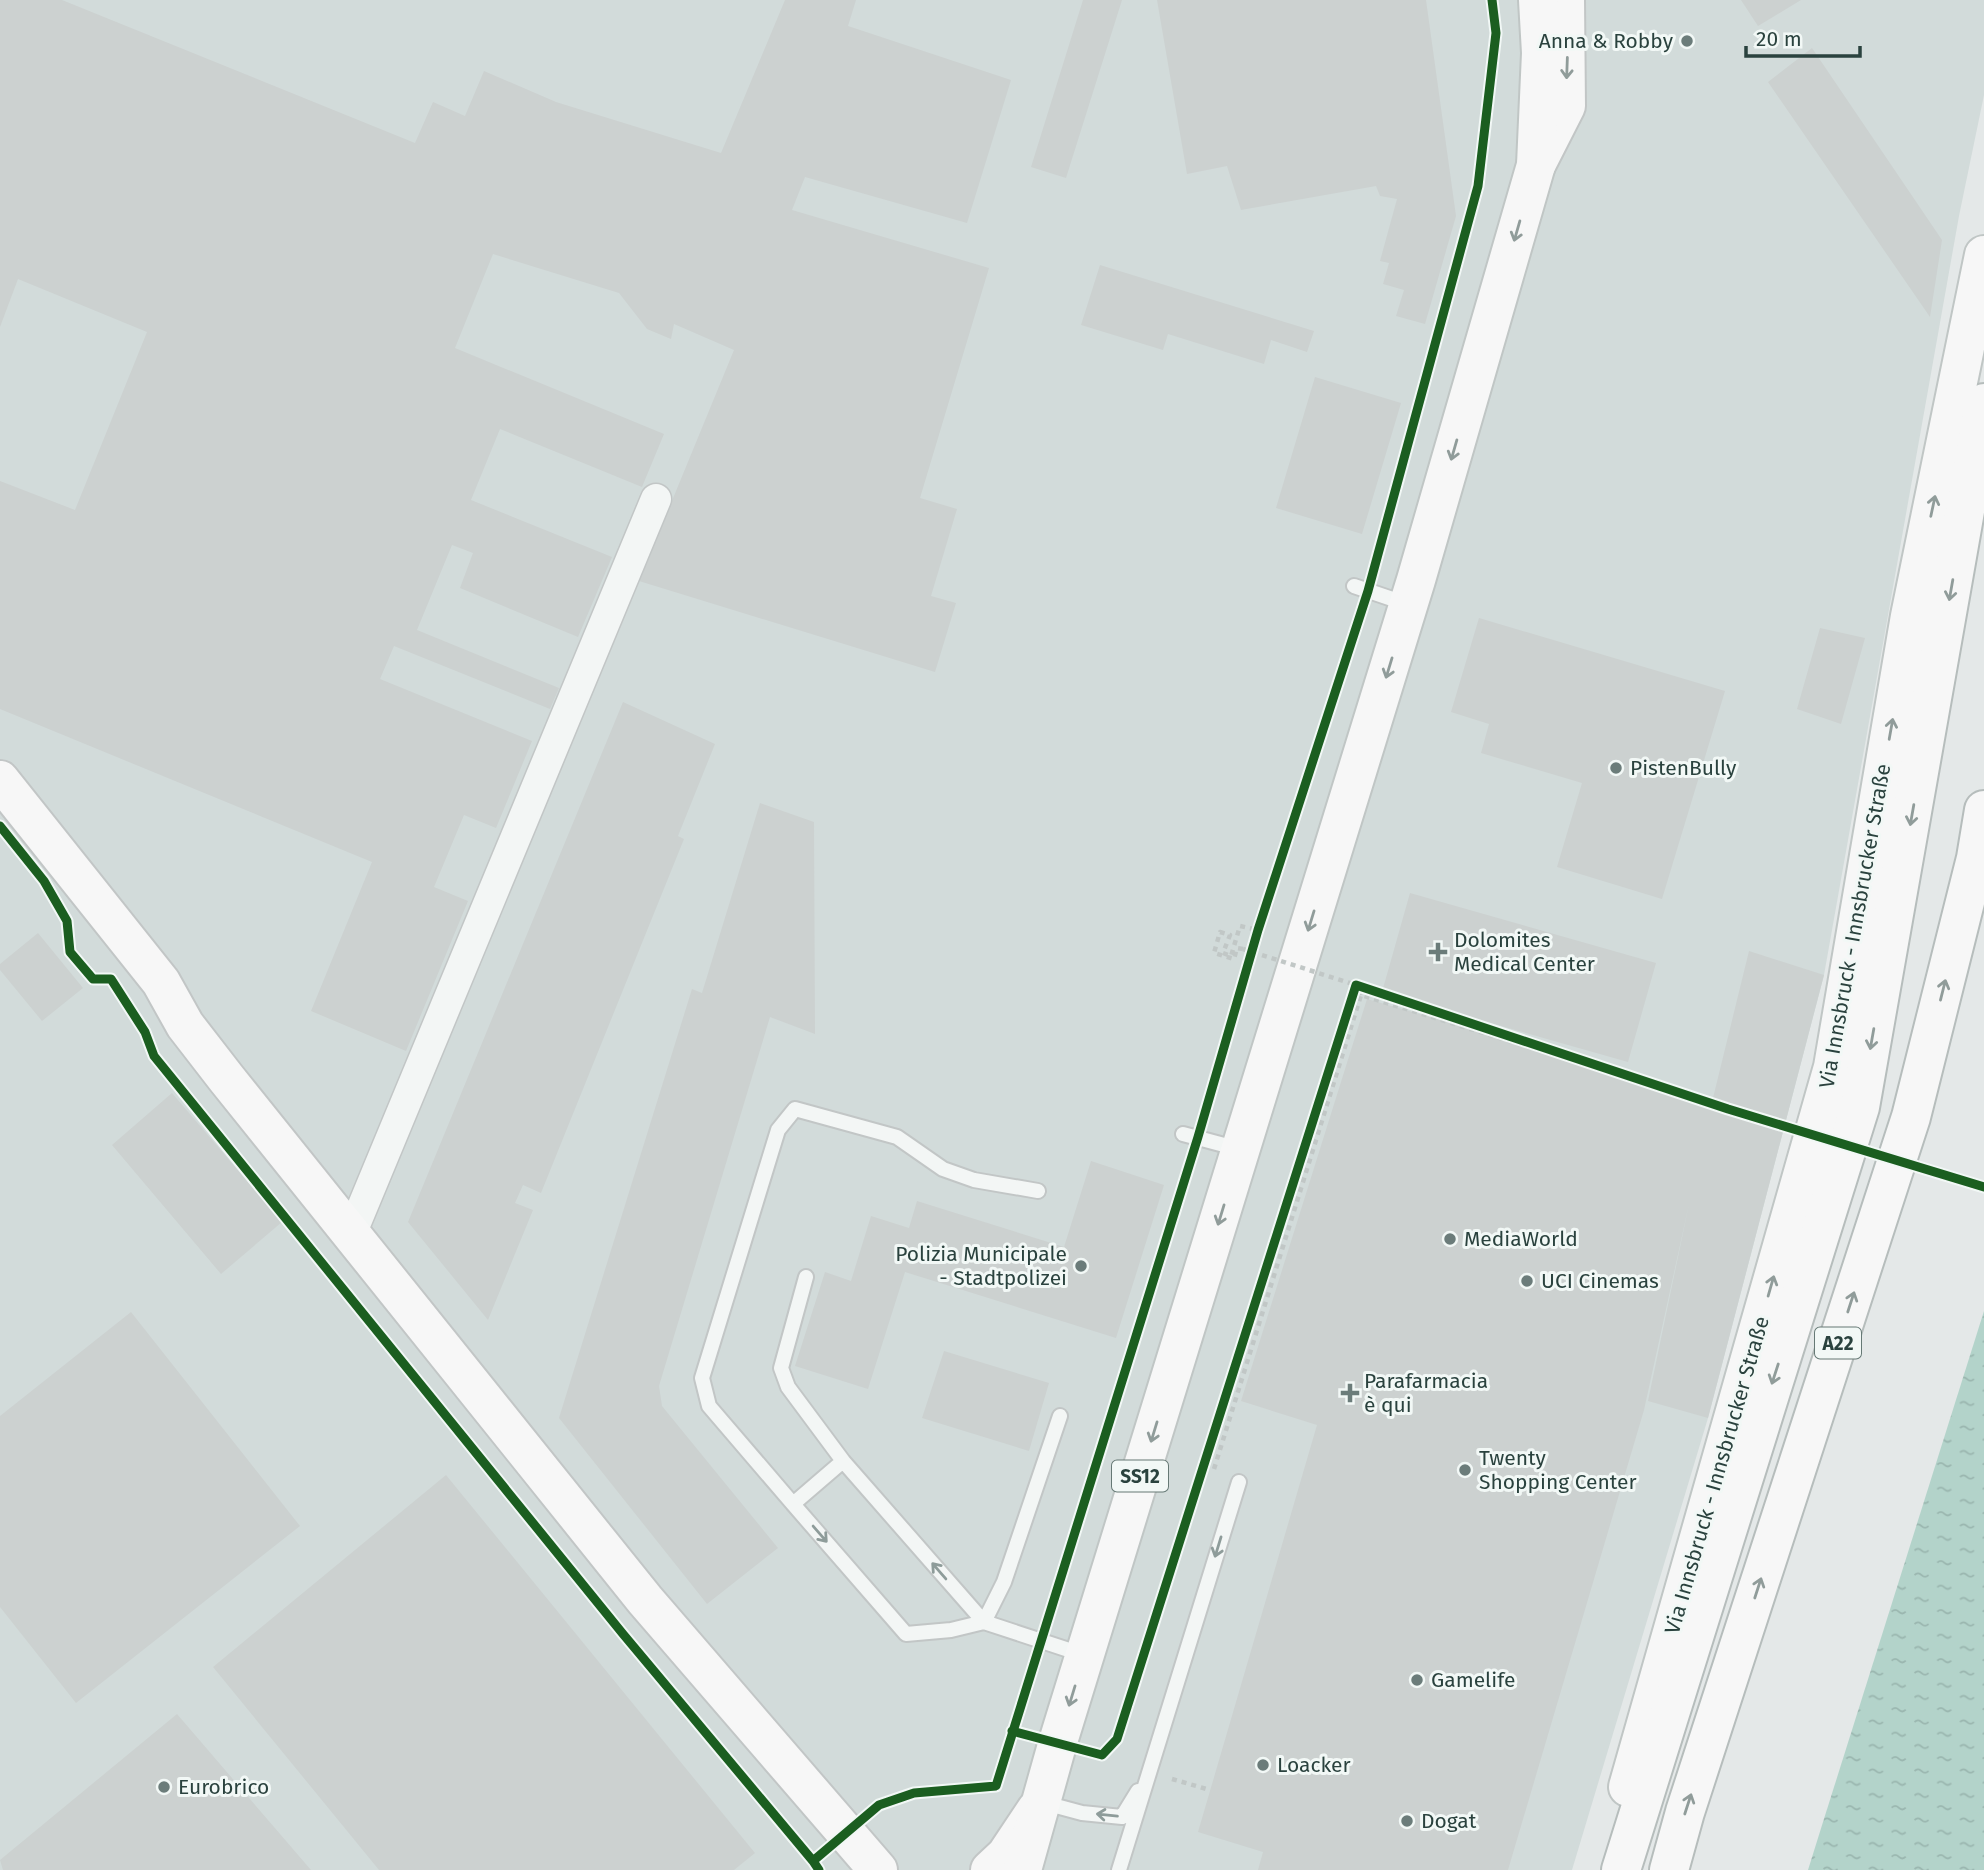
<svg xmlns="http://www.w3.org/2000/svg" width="1984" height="1870" font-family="'Fira Sans',sans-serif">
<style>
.built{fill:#d2dbda}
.water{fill:url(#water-ripples)}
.building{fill:#ccd1d0}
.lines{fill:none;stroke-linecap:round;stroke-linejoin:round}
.lane-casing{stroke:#c2c6c6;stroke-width:18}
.street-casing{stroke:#c2c6c6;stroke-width:33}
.secondary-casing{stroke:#c2c6c6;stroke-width:42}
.primary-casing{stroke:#c0c6c5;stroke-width:42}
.highway-casing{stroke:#b6bdbc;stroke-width:42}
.path{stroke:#c1c7c6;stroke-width:4.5;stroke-dasharray:5 5;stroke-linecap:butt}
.lane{stroke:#f3f6f5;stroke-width:14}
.street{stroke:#f3f6f5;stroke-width:30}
.secondary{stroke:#f7f7f7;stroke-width:38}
.primary{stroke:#f7f7f7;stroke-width:38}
.highway{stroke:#f7f7f7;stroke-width:38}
.path-bridge{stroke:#c1c7c6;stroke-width:4.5;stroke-dasharray:5 5;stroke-linecap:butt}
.cycleway-casing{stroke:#f2f8f6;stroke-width:13}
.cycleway{stroke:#1b5e20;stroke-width:9}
.oneway{stroke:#909c9a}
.oneway2{stroke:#8e9c9a}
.poi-dot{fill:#6b7c7a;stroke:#f2f8f6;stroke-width:2.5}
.labels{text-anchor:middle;stroke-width:6;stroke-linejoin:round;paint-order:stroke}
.shield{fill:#f2f8f6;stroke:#667975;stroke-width:2}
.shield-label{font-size:19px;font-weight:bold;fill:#2a423e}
.poi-label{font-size:21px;fill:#2a423e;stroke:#f2f8f6;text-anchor:start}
.street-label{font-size:21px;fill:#2a423e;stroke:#f2f8f6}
</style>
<defs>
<pattern id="water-ripples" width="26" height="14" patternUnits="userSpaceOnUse" patternTransform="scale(1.75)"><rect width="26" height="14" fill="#b3d3ca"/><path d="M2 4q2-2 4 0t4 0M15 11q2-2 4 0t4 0" fill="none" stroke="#9ab6af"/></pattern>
</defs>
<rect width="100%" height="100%" fill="#e4e8e8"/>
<path class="built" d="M0,0H1984V95L1959,216L1824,975L1708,1418L1572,1870H0Z"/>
<path class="water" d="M1984,1311V1870H1808L1823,1822Z"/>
<path class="building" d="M0,0H62L415,143L433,102L465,116L484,71L556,102L721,153L785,0H856L848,26L1011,80L967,223L805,177L792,210L989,268L920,498L957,509L931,596L956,603L935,672L639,581L734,350L674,324L671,339L647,329L619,293L493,254L455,348L664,434L642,487L500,429L471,500L612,557L578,637L460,588L473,553L452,545L417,630L559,688L550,709L394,646L380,679L532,741L496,828L464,815L434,887L468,901L406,1051L311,1011L372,862L0,709V481L75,510L147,332L18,279L0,327Z
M1083,0H1122L1066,178L1031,167Z
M1157,0H1426L1456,216L1425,324L1396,316L1404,290L1383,284L1389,263L1380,261L1397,199L1380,196L1376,186L1241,210L1227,166L1187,174Z
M1741,0H1801L1758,26Z
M1812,48L1942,240L1930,317L1768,82Z
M1100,265L1314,331L1307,352L1271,340L1264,364L1168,334L1163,350L1081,325Z
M1315,377L1401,403L1362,534L1276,508Z
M1479,618L1725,691L1662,899L1557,867L1582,783L1481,753L1489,724L1451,712Z
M1820,628L1865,638L1841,724L1797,709Z
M623,702L715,744L678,836L684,839L541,1193L523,1185L515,1203L533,1210L488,1320L408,1222Z
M760,803L814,822L815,1034L770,1017L659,1386L662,1406L778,1548L707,1604L559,1418L692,989L702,993Z
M1410,893L1656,963L1628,1062L1382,992Z
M38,933L83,988L42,1021L0,970V964Z
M1749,951L1824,975L1708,1418L1648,1401L1689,1204L1644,1410L1508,1870H1258L1263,1852L1198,1832L1317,1425L1241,1401L1367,999L1713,1098Z
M172,1093L282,1222L221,1274L112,1145Z
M1091,1161L1164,1185L1116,1338L905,1272L868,1389L795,1366L825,1272L851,1281L871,1216L909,1228L917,1201L1064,1247Z
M131,1312L300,1526L76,1703L0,1607V1416Z
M944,1351L1049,1383L1029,1451L922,1418Z
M446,1475L755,1853L734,1870H379L213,1667Z
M177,1714L311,1870H3L0,1860Z"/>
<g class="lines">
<defs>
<path id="lane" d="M1354,586L1407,604
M1183,1134L1239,1149
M806,1277L781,1368L788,1387L843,1461
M1060,1416L1004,1582L984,1622L951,1630L906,1634L793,1504L843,1461L984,1622L1084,1655
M793,1504L709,1406L702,1378L778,1130L795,1109L897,1137L943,1169L974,1180L1038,1191
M1041,1802L1082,1813L1122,1817L1138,1791
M1119,1870L1239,1482"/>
<path id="street" d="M352,1232L656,499"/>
<path id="secondary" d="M1536,165L1566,106L1565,0
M0,780L161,982L185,1025L226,1078L645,1600L878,1870
M990,1870L1006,1855L1036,1810"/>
<path id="primary" d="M1628,1787L1833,1067L1910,616L1984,255
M1022,1870L1057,1745L1416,580L1536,165L1541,53L1538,0"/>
<path id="highway" d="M1621,1870L1860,1107L1984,403
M1669,1870L1685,1812L1911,1117L1976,858L1984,810"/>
</defs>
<use href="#lane" class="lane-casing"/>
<use href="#street" class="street-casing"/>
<use href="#secondary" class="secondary-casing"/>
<use href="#primary" class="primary-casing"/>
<use href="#highway" class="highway-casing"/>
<path class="path" d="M1243,949L1237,948L1234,959L1214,953L1220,932L1230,935L1223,953L1231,956L1240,926L1258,930
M1356,985L1361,995
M1214,1469L1361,995L1728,1109
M1172,1779L1210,1790"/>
<use href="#lane" class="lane"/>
<use href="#street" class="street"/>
<use href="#secondary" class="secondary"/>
<use href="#primary" class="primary"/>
<use href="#highway" class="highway"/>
<path class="path-bridge" d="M1243,949L1356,985"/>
<defs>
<path id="cycleway" d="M0,826L44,881L67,921L70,952L93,979H111L145,1032L154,1056L623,1634L813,1861
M1012,1731L1102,1755L1117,1739L1356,985L1728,1109L1984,1187
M819,1870L813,1861L879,1805L914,1793L996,1786L1198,1137L1258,930L1368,591L1478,186L1496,33L1492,0"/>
</defs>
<use href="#cycleway" class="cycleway-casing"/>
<use href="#cycleway" class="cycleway"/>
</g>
<defs><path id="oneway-shaft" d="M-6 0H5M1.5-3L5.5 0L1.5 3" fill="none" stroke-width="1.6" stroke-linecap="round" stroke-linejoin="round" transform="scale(1.75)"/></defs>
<g class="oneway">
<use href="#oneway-shaft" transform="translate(1567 68) rotate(92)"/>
<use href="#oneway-shaft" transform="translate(1517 231) rotate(106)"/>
<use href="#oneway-shaft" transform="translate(1454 450) rotate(106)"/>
<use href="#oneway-shaft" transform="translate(1933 506) rotate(-78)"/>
<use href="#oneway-shaft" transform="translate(1951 590) rotate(100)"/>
<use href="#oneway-shaft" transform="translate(1389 668) rotate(107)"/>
<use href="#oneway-shaft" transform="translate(1891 729) rotate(-80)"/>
<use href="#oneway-shaft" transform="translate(1912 815) rotate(100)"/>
<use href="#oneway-shaft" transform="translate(1311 921) rotate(107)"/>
<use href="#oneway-shaft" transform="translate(1943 990) rotate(-76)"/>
<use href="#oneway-shaft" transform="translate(1872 1039) rotate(100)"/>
<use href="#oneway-shaft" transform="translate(1221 1215) rotate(107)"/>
<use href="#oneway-shaft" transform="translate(1771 1286) rotate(-74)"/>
<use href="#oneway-shaft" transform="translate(1851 1302) rotate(-72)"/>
<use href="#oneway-shaft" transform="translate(1775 1374) rotate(108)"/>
<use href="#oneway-shaft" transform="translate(1154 1432) rotate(107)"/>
<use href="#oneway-shaft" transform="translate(1758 1588) rotate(-72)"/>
<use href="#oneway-shaft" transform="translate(1072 1696) rotate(107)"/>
<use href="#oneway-shaft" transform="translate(1688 1804) rotate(-72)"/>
</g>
<g class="oneway2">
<use href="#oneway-shaft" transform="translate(820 1534) rotate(49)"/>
<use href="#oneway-shaft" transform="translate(1218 1547) rotate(107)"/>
<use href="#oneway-shaft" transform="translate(939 1571) rotate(-131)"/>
<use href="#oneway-shaft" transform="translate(1107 1815) rotate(-174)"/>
</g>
<g class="poi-dot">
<circle cx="1687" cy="41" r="7"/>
<circle cx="1616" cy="768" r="7"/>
<path d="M1434.5 941.5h7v7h7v7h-7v7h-7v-7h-7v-7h7z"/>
<circle cx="1450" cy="1239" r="7"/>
<circle cx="1081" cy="1266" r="7"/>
<circle cx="1527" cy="1281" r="7"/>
<path d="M1346.5 1382.5h7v7h7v7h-7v7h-7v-7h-7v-7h7z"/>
<circle cx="1465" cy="1470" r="7"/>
<circle cx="1417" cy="1680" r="7"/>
<circle cx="1263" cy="1765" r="7"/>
<circle cx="164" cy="1787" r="7"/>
<circle cx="1407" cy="1821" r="7"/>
</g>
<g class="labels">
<g class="shield">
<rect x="1815" y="1327.5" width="46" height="31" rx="5"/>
<rect x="1112" y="1460.5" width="56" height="31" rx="5"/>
</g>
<g class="shield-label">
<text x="1838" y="1350">A22</text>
<text x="1140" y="1483">SS12</text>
</g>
<g class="poi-label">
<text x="1673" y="48" text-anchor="end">Anna &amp; Robby</text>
<text x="1630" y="775">PistenBully</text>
<text x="1454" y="947">Dolomites<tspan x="1454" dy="24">Medical Center</tspan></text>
<text x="1464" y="1246">MediaWorld</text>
<text x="1067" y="1261" text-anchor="end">Polizia Municipale<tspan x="1067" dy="24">- Stadtpolizei</tspan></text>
<text x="1541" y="1288">UCI Cinemas</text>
<text x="1364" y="1388">Parafarmacia<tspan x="1364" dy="24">è qui</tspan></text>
<text x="1479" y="1465">Twenty<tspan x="1479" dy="24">Shopping Center</tspan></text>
<text x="1431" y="1687">Gamelife</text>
<text x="1277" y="1772">Loacker</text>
<text x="178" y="1794">Eurobrico</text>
<text x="1421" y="1828">Dogat</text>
</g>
<g class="street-label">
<text transform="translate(1855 926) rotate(-80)" y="7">Via Innsbruck - Innsbrucker Straße</text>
<text transform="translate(1717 1475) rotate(-74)" y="7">Via Innsbruck - Innsbrucker Straße</text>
</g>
</g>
<path d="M1746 46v10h114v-10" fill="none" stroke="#2a423e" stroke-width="3.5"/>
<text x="1756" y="46" font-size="21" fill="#2a423e" stroke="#f2f8f6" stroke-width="5" paint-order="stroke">20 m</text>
</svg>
